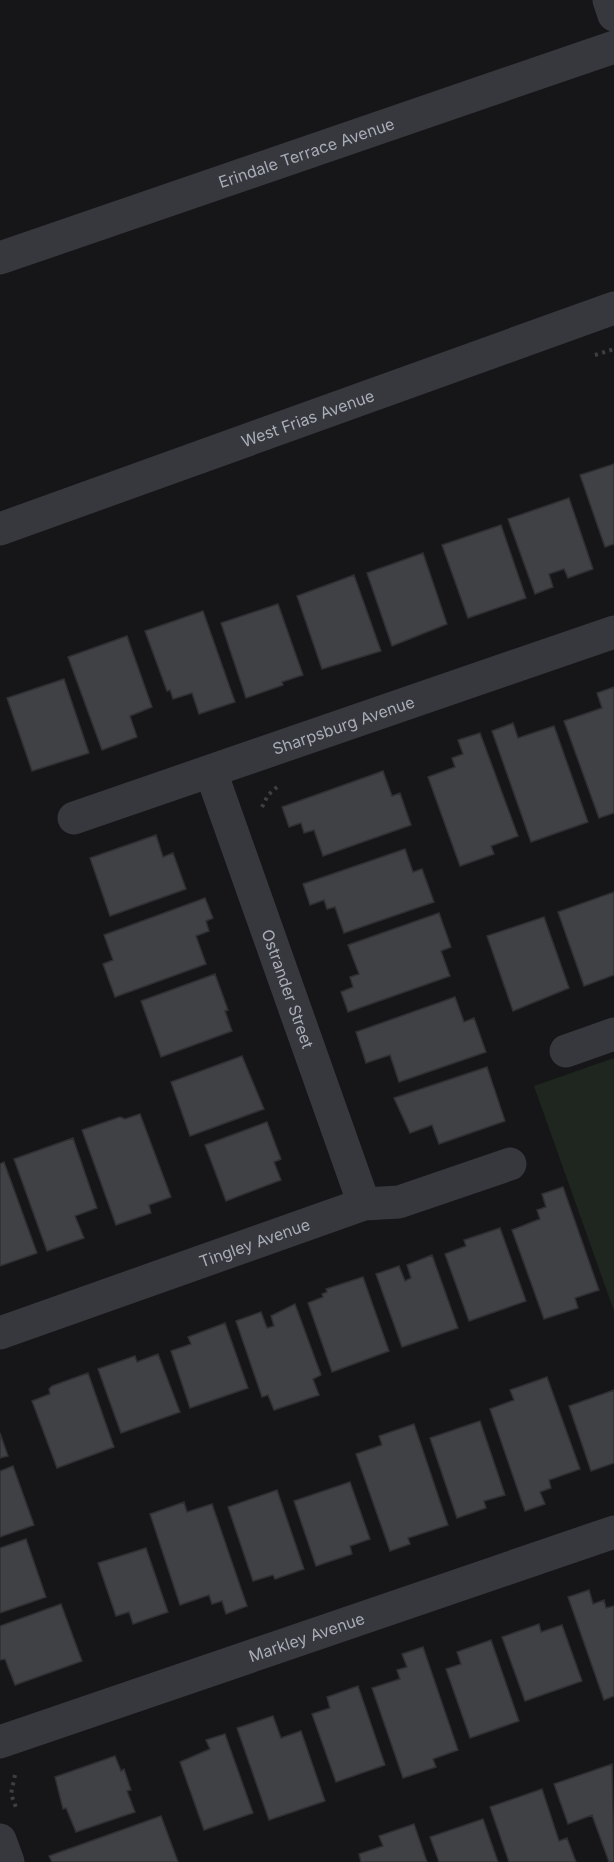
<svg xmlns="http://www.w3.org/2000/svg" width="614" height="1862" font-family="Inter,sans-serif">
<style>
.green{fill:#1e261f}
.building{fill:#404145;stroke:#303034;stroke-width:1.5}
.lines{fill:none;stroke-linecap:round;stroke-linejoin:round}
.path{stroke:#3d3f44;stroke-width:4;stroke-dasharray:3 4.5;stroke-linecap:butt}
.minor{stroke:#37383d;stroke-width:33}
.tertiary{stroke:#37383d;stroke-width:33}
.labels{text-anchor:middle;stroke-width:5;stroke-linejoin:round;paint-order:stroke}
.street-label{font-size:16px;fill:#a8adb8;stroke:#111113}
</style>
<rect width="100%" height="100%" fill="#161618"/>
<path class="green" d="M614,1058V1311L534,1086Z"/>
<path class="building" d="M614,464V544L605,547L580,475Z
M569,498L593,569L568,578L564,569L549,574L553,587L535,594L508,519Z
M501,525L526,598L468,618L442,545Z
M423,553L447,624L392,646L367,573Z
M354,575L381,651L322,669L297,596Z
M278,604L303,675L282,682L283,685L246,698L221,623Z
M203,611L235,702L199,714L192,693L173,699L170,690L167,691L145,631Z
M127,636L152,707L130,716L137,737L102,750L68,657Z
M64,679L89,753L32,771L7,698Z
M614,687V813L599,818L564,721L602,708L597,693Z
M513,723L518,738L554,726L588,822L531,842L492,731Z
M480,733L518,836L491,846L494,854L460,866L428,777L455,767L452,758L463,754L458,740Z
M383,771L392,796L400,793L411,825L323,856L314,830L304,833L301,823L289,827L282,807Z
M156,835L163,857L173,853L186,889L110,916L90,858Z
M405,849L413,872L422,869L434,902L344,933L335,907L327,909L324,900L310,905L303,884Z
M614,892V975L584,986L558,912Z
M205,898L213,918L206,921L209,931L196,936L206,964L115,997L103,964L113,960L104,935Z
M439,913L451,947L441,951L450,976L348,1012L341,992L353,987L350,977L359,974L348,945Z
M544,917L569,988L513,1011L487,936Z
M215,974L228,1010L225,1011L232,1031L161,1057L141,1001Z
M455,997L464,1022L474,1018L486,1052L399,1082L390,1055L366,1063L356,1032Z
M242,1056L264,1109L190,1136L171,1082Z
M487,1067L505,1121L439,1144L432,1125L410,1133L394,1098Z
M140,1114L171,1197L149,1205L151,1213L116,1225L82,1130L120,1117L125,1119Z
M267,1122L281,1159L274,1162L281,1180L226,1201L205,1145Z
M73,1138L97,1208L75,1216L84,1238L47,1251L14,1159Z
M4,1162L37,1253L0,1266V1164Z
M563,1187L599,1290L575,1298L578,1308L544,1319L512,1230L540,1219L537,1210L546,1207L542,1194Z
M500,1228L526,1301L469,1321L445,1254L466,1246L464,1240Z
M432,1255L458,1328L402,1347L376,1274L399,1266L405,1281L411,1278L407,1265Z
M363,1277L389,1351L332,1372L308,1303L323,1297L322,1294L327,1292L326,1289Z
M295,1304L321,1375L313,1379L319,1395L274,1410L268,1395L262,1397L236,1321L261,1312L267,1328L274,1326L271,1316Z
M225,1323L248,1388L190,1408L171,1351L191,1344L188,1337Z
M158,1354L180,1412L121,1433L98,1369L135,1356L137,1362Z
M88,1373L114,1447L57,1468L32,1401L50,1394L49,1389L52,1386Z
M547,1377L580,1469L549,1480L551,1488L540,1492L545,1504L525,1511L490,1409L514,1400L510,1390Z
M614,1390V1463L591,1471L569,1406Z
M480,1421L505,1495L484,1501L486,1508L457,1518L430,1438Z
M414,1424L448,1525L408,1538L410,1544L390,1551L356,1454L382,1445L379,1436Z
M0,1433L8,1456L0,1458Z
M13,1466L34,1525L0,1537V1471Z
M350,1482L370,1539L350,1546L352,1554L316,1566L294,1501Z
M277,1490L304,1569L275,1579L273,1575L253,1581L228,1507Z
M184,1502L187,1512L212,1504L247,1606L226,1614L222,1601L212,1604L209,1595L180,1605L150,1514Z
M26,1539L46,1597L0,1613V1548Z
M146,1548L168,1612L133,1624L129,1612L116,1616L98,1563Z
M589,1590L593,1604L604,1600L606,1608L614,1606V1696L604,1700L568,1597Z
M61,1604L82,1661L15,1685L5,1659L0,1660V1626Z
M539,1624L541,1632L562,1625L582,1681L525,1701L502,1637Z
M491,1640L519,1721L470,1738L446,1669L461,1664L457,1652Z
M423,1647L458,1750L433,1759L436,1767L403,1778L372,1688L400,1679L397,1670L407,1667L402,1654Z
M358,1686L385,1765L336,1782L312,1714L330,1708L327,1697Z
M273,1716L281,1738L301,1731L325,1801L269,1820L237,1728Z
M225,1734L253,1813L204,1830L180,1762L210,1749L206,1740Z
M115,1756L121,1771L124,1769L131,1790L127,1791L135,1812L76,1832L66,1808L63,1809L55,1777Z
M612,1764L614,1862H609L592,1815L568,1824L554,1784Z
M542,1789L559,1841L567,1838L576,1862H509L490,1807Z
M161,1816L178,1862H52L49,1856Z
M483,1819L498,1862H439L430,1837Z
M414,1824L427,1862H361L359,1854L383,1846L379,1836Z"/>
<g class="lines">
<path class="path" d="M595,355L614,349
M262,807L268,795L277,787
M15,1775L11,1794L17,1810"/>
<g class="minor">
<path d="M609,0L614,15"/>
<path id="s1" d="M0,258L614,47"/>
<path id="s2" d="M211,772L364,1204"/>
<path id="s3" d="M74,818L614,632"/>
<path d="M566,1051L614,1034"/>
<path id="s4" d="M0,1333L364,1204L399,1202L510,1164"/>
<path id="s5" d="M0,1742L614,1532"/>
<path d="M0,1840L8,1862"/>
</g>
<path class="tertiary" id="s6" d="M0,529L614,308"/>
</g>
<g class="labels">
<g class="street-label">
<text dy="6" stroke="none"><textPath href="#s1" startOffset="324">Erindale Terrace Avenue</textPath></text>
<text dy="6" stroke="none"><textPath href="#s6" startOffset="327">West Frias Avenue</textPath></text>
<text dy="6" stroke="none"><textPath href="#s3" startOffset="285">Sharpsburg Avenue</textPath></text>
<text dy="6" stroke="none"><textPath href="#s2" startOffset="230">Ostrander Street</textPath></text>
<text dy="6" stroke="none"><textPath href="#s4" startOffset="270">Tingley Avenue</textPath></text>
<text dy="6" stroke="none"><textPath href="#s5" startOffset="324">Markley Avenue</textPath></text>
</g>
</g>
</svg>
